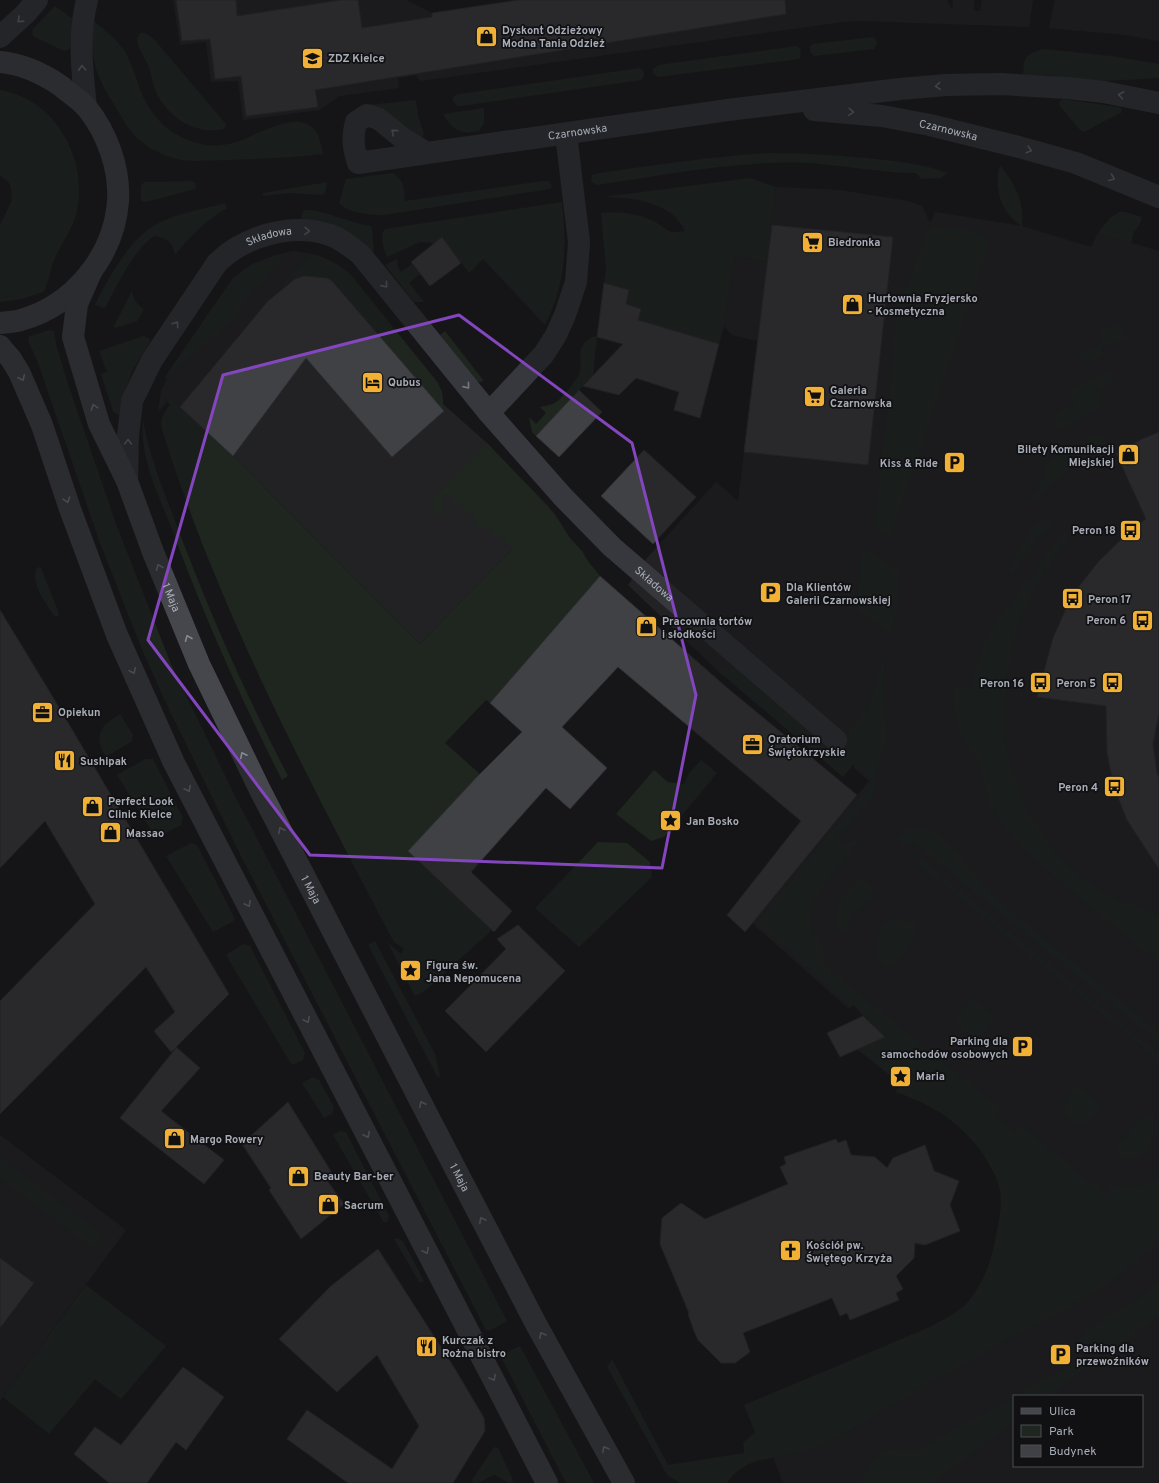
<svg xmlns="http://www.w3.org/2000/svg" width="1159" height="1483" font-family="Overpass,sans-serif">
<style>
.built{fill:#222225;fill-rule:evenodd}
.green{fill:#1e261f}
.building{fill:#404145;stroke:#303034}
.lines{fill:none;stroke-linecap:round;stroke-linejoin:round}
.minor{stroke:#37383d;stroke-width:22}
.secondary{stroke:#45474d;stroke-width:22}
.oneway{stroke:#757881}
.oneway2{stroke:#858993}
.marked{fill:none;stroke:#8446be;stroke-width:3;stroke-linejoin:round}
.labels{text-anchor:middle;stroke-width:3.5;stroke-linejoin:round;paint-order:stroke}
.poi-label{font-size:11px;font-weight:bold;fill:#a8adb8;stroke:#111113;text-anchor:start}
.street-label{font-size:11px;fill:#a8adb8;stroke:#111113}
</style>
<rect width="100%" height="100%" fill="#161618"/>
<path class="built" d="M173,0H406L432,13L519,0H947L952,10L953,0H974V11H980L982,0H1033L1029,27L861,21L843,22L420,81L416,75L398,78L399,88L339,96L320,110L243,120L238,81L211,82L206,42L180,45Z
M1055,0H1159V41L1125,35L1049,28Z
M776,187L840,190L908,201L922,206L930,223L935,212L1022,226L1091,247L1098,233L1159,251V1483H783L769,1446L1146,1236L862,1015L854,1005L849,1009L752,923L869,781L854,768L856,746L868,708L825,761L718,671L628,585L646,559L716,482L738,501L758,341L732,335L724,326L734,256L767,261ZM1014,1396H1142V1466H1014Z
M293,251L318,255L338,265L350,274L438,383L442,392L443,404L487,443L550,508L513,548L420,644L233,456L170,398L158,412L161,391L167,378V374L233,278L252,264L276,255Z
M0,1135L126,1230L0,1401Z"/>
<path class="green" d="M55,6L72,18L70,48L68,50L64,51L33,36L32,30Z
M94,21C105,30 118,40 126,53C132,65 136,77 140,90C152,118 170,137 201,144C212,147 226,145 237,142C255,136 297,109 314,129C320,136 321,145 323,154C291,158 259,159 226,160C211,160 195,162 181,160C167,157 153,151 142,142C129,133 122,117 114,104C94,73 90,57 94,21Z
M141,33H145L153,38L225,123L226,126L224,129C195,136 165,116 155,89C152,81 151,71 147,63C144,55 131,40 141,33Z
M873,37L876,39L877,43L874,49L814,56C810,53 810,50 810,46L813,44Z
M797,46C801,49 802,54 799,59L658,77L653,73V69L659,65Z
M1043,49L1112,56L1159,64V78L1103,81L1047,75H1023C1024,57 1025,54 1043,49Z
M640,68L643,70C644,74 645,77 641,80L461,106H457L452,100L454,96L459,94Z
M0,90C55,99 88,158 77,211C73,228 61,244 54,260C50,270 49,280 45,289L43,292L22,299L0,302V225L11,202L12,195L10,184L0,175Z
M1062,99L1119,107L1122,109L1121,113L1118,114L1084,132L1080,130L1060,106L1059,102Z
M416,100L418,116L424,134L422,137L368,105Z
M484,108V123L479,131C460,135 452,130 443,114Z
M770,153C803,153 834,155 866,158C893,161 922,163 947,173L941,178L921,179L916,173C879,173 844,165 807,163C737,160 666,175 596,185L591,181L592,175L600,173C657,165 713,156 770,153Z
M1000,165C1014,183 1025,202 1022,226C1001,214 993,187 1000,165Z
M393,173C406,183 403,186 405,201L543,181H549L552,186L550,189L384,215C371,215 347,213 339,203L346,179Z
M750,178L776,187L767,261L734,256L724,326L719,344L638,320L640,309L626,304L629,290L604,283L606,269L601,213C617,211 636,213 651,220C667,227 665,235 685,231C673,202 631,197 603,197Z
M191,181L196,183L195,189L146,202L141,201V186L144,182Z
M327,182L325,193L322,195L289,193L263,196V193Z
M562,202C567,248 566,283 545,325L483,259L469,273L442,237L435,243L420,242L387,257C384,250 379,235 385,229Z
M225,203L227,208C206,220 190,236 175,255C172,241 168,239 154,236C133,251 117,285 105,308L95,305C101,292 107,281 114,270C128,249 139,232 163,221C182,212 204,209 225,203Z
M305,210C327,210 348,223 371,226L372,229L374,252L333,225L326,222L301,220L303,211Z
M1119,212H1125L1142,217L1140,224L1134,232L1131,243L1098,233L1110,218Z
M934,226C944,227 977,230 984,236C988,240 988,243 988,248L891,536L874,529L898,306L927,233Z
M276,255L281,256V258L274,268H273L260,287L258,285L229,324H227L167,378L165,377L233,278L252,264Z
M313,255C324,255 342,267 350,274L438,383L442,392L444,411L332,281C322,275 306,274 295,279C290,281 284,287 280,290L279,288L306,259Z
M397,259L398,267L401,272L412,264L420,274L409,283L424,302H414L385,265Z
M132,291C134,300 136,304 144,309L137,321L115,328L114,326Z
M1121,323L1126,339L1101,348L1103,355L1083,364L1078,354L1103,342L1099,331Z
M49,330L54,331L57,348L67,381L116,524L171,664L236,798L507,1321L491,1330H486L240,854L165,701L141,647L100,543L37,360L29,343L28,337Z
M445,331L480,376L484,381L479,382L475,380L440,335Z
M144,336L151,340L133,370L129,380L120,412L119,415L116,414L113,411L101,374L107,372L99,351Z
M592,337H597L593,375L536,436L532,432L529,417L536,424L546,413L540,407C544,406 551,405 555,403C560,400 578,379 579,374C584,359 573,349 592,337Z
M1109,371L1114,382L1097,389L1104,404L1058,431L1051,422L1058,418L1055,413L1075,402L1069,391Z
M170,397L233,456L420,644L513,548L489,528L474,526L475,514L465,513V505H455V496L443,495L441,518L433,510L434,498L438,494L487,443L554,513L570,538L582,551L588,561L600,576L490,703L486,700L445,743L480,774L409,851L492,930L426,990L415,996L407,981L420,973L413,960L400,967L388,943L401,954L404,949L394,942L389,933C303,769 218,608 162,430C160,419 163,413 170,405L167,401Z
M143,420C149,456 164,492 177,526C209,612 246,695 288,776L282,780C240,697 203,614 171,527C158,494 139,456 143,420Z
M1096,435L1097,438L1102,435L1106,443C1079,458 1057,479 1035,502L1030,497L1039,487L1037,484L1046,475L1041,469L1065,449L1068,453L1080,444Z
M1048,516L1055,521L1039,537L1014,573L1009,574L1008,569L1027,536L1038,521L1041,523Z
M1064,532L1070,538C1055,556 1042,575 1031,596C1012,633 1004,677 1005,719C1005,727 1004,736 1006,743C1016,792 1038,839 1076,872C1090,885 1107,894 1124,904L1126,899L1159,917V962L1055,878L1023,847L1000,821L988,801L982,770L978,761L964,741L958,729L954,708L953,686L970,687L985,642L999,617L1012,603L1027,580L1030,581L1045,555Z
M862,547L898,570V608L891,633L856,609Z
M38,567L41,568L58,611L59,615L57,617L54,616C46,602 31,585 36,569Z
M887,648L883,681L884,706L887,736L886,745L877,767L875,790L872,797L837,839L845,845L848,842L862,838L815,896L812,905L810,918L811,927L823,949L825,966L1001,1109L995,1117L1015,1132L1021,1125L1106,1195L1112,1185C1129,1188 1144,1188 1159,1178V1237C1142,1260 1120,1275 1097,1291C1031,1327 966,1363 901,1399C876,1413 854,1430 828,1442C817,1447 805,1451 794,1454C768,1460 743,1458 727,1483H680L667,1475L607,1367L612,1359L668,1465L744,1453L743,1443L755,1432L744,1405L930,1327C942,1320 956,1314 966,1304C981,1288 991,1263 995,1241C998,1225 1003,1206 1000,1190C997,1176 990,1166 983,1154C961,1123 931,1103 895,1092L902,1085L857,1049L884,1037L854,1005L850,1006L757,923L872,781L853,765L843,777L718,671L739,667L835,748L868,707Z
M120,714L133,735L132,741L106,757C93,735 100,726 120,714Z
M145,759H153L183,818L181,825L156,838L117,775Z
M701,760L717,773L664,837L651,841L616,814L654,770L668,782L684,784L689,773Z
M918,827C946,834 955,852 973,873C985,885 997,898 1010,910L1159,1032V1043L912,841L903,844L895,839L906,829Z
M598,842L627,843L650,862L652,877L579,947L535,908Z
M191,843L197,845L235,919L232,922L213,932L166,856Z
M911,850L1159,1054V1061L908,856Z
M861,877C868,882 874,889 875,898L863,904L853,915L847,932L844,933C822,916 847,893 858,879Z
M901,919L915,923L917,933L914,939L896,961L892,965H886C868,954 873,928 891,921C894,919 898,919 901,919Z
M375,941L435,1054L440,1075L438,1078L368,945Z
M243,944L250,946L305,1053L303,1060L292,1065L226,955Z
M972,997L996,1017L982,1035L970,1036L959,1028L958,1015Z
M313,1077L319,1080L334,1107L332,1114L324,1118L302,1083Z
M1077,1085L1103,1106L1089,1123L1077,1124L1065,1115V1101Z
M1144,1115L1153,1119C1159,1140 1138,1171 1118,1155V1145L1140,1118Z
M340,1131L346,1132L389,1216L388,1221L384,1223L333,1135Z
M0,1157L104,1235L94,1249L0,1178Z
M396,1238L403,1241L424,1281L420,1283L394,1239Z
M1159,1281V1315L1112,1350L1070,1353L1088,1328L1134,1302Z
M86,1285L166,1346L121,1399L95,1379L49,1434L3,1397Z
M520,1346L594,1483H566L500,1355Z
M1097,1360L1049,1396H1015L1076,1362Z
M1014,1397V1422L932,1483H861L863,1475L871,1461L887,1450L919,1449Z
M494,1447L498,1448L513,1480L512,1483L507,1482L495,1475C485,1477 485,1483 473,1483L472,1480Z"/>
<path class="building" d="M176,0H236L237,16L341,0H358L362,28L432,17V13L519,0H785L786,14L315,90L318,107L246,116L241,76L215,79L210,39L182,41Z
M772,225L893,237L868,465L744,452Z
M442,237L461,263L430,286L411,262Z
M304,276L327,278L332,281L444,411L392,457L306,358L233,456L180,407L268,301L295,279Z
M604,283L629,290L626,304L641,309L638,320L719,344L700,418L674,410L679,392L636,378L619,395L583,386L623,344L597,337Z
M579,390L602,412L559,457L536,436Z
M1159,432V713L1153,744L1157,773L1159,778V869L1127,820L1114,787L1107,753L1106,706L1037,697L1053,638L1065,611L1080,585L1099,561L1131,530L1146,519L1116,453L1140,440Z
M644,450L696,497L653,544L601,496Z
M600,576L725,686L857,795L745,932L727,915L801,821L618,667L562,727L607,768L570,809L546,788L471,872L512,911L494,932L408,851L475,779L522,732L490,703Z
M0,610L48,689L229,994L176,1047L200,1068L161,1111L224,1160L204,1184L120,1118L176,1048L171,1052L154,1031L175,1012L146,967L0,1114V1001L95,904L45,821L0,868Z
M518,925L565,971L486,1052L445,1011L506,949L497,939Z
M863,1016L885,1037L840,1057L827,1033Z
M288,1102L332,1173L326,1179L344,1204L301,1239L269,1190L271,1188L242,1144Z
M836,1139L838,1143L846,1140L851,1155L875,1157L887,1168L893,1158L925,1145L934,1171L959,1181L950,1205L960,1231L925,1245L915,1243L914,1258L896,1276L903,1289L896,1293L899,1300L850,1320L847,1313L840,1316L832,1298L743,1333L750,1352L735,1363H721L698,1340L694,1331L688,1314L689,1313L660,1244L662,1218L681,1203L705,1219L788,1184L780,1167L786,1164L784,1157Z
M378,1249L455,1369L484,1418L485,1431L453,1483H348L287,1439L307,1410L392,1469L419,1426L377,1355L337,1392L279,1339L331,1286Z
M0,1258L34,1283L0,1328Z
M183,1367L224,1397L186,1450L176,1442L147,1483H109L74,1454L95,1427L121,1445Z"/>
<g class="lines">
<g class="minor">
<path d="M0,37L25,14L37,0"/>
<path d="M86,107C82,71 78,35 87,0"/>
<path id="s1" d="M814,110L882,116L930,125L1019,147L1076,163L1159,197"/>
<path id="s2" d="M427,153L401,137L379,119L367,115L356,122C352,138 353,147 358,163L728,110L900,89L946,85L1001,84L1068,88L1104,92L1159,103"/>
<path d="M489,413L544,354L556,335L565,315L576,282L579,242L566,134"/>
<path id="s3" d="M127,481L128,436L132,401L152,360L217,263C244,236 293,222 330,235C342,239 351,247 361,255L489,413L563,497L612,547L836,740"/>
</g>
<g class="secondary">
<path d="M0,62C23,64 42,73 61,86C69,93 80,100 87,108C107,133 120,168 118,201C114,256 74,305 21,320C15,322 7,322 0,323"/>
<path id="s4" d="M91,272L77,304L73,337L99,424L127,481L153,552L199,664L260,790L428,1116L536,1324L624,1483"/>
<path d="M0,346L11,359L19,372L42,425L70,509L117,635L174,763L547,1483"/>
</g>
</g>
<defs><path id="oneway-chevron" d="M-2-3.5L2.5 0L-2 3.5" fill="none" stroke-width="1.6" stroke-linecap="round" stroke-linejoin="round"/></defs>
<g class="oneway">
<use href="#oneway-chevron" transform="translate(20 20) rotate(136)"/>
<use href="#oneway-chevron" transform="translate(82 68) rotate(-93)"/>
<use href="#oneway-chevron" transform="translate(938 86) rotate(175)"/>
<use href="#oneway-chevron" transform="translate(1121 95) rotate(-169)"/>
<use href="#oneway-chevron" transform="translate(851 112) rotate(4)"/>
<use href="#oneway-chevron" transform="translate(394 132) rotate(-140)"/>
<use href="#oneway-chevron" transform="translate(1029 150) rotate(16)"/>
<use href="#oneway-chevron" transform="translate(1112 178) rotate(22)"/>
<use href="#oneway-chevron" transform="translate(307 231) rotate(2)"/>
<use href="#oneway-chevron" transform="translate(385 285) rotate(51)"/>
<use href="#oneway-chevron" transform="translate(176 324) rotate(-56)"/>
<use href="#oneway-chevron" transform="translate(467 386) rotate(51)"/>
<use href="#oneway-chevron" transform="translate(128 442) rotate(-89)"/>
</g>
<g class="oneway2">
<use href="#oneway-chevron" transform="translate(22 378) rotate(66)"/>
<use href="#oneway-chevron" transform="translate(94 407) rotate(-108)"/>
<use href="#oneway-chevron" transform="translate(67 500) rotate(72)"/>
<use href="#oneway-chevron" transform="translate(159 567) rotate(-112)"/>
<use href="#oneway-chevron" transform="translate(188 638) rotate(-112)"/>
<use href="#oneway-chevron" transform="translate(133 671) rotate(66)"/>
<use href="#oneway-chevron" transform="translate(243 755) rotate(-117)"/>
<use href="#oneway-chevron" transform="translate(188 789) rotate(63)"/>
<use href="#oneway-chevron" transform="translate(281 830) rotate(-117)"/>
<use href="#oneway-chevron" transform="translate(248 904) rotate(63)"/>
<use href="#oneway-chevron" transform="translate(307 1020) rotate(63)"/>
<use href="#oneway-chevron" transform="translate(422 1104) rotate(-117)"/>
<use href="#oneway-chevron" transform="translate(367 1135) rotate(63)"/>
<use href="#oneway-chevron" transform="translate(482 1220) rotate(-117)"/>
<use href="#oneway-chevron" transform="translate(426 1251) rotate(63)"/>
<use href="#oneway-chevron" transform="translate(542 1335) rotate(-119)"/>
<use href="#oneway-chevron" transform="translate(493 1378) rotate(62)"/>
<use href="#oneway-chevron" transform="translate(605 1449) rotate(-119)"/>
</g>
<path d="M0 0H1159V1483H0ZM459,315L632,443L696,695L662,868L310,855L148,640L223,375Z" fill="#161618" fill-opacity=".55" fill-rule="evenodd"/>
<path class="marked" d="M459,315L632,443L696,695L662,868L310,855L148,640L223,375Z"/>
<defs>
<symbol id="shop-square" viewBox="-11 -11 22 22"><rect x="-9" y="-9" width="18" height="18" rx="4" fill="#f2b134" stroke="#111113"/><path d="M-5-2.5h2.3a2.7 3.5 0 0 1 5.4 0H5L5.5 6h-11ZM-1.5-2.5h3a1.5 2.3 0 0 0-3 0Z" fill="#111"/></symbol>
<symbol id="school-square" viewBox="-11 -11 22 22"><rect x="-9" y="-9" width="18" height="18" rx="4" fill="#f2b134" stroke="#111113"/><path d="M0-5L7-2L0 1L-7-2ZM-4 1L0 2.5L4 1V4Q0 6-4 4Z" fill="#111"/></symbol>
<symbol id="supermarket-square" viewBox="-11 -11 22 22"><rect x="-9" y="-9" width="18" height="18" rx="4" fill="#f2b134" stroke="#111113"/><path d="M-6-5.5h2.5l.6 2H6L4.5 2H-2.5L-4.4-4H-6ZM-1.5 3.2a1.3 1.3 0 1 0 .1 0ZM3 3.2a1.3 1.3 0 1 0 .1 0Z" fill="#111"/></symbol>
<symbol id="hotel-square" viewBox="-11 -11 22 22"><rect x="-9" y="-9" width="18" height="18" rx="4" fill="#f2b134" stroke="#111113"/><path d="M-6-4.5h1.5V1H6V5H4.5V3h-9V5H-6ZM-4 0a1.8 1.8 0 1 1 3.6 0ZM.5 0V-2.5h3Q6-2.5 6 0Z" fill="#111"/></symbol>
<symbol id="parking-square" viewBox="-11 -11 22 22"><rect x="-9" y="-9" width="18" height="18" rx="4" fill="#f2b134" stroke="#111113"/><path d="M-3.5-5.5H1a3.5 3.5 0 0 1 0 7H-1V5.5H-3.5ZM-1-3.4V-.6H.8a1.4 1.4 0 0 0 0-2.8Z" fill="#111"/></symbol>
<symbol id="bus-square" viewBox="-11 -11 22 22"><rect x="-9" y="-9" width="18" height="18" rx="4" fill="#f2b134" stroke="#111113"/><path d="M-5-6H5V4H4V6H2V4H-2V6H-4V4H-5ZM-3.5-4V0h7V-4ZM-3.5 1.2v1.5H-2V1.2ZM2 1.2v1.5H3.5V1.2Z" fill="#111"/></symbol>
<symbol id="office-square" viewBox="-11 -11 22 22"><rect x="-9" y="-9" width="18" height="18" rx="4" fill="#f2b134" stroke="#111113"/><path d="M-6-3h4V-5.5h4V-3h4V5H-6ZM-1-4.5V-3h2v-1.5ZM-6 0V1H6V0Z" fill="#111"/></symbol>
<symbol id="restaurant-square" viewBox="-11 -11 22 22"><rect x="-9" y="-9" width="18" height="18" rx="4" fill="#f2b134" stroke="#111113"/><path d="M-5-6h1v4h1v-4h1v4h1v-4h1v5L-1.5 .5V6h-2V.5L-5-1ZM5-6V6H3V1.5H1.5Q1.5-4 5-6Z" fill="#111"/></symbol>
<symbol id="sight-square" viewBox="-11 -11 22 22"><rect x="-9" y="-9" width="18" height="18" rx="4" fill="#f2b134" stroke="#111113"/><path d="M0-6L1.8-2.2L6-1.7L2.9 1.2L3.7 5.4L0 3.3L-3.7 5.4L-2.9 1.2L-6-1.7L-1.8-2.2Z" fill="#111"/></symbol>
<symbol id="church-square" viewBox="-11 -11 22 22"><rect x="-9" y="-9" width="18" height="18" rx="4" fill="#f2b134" stroke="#111113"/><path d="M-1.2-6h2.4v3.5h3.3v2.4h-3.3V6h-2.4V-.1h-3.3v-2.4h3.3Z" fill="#111"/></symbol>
</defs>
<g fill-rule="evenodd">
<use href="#shop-square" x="474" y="24" width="25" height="25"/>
<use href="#school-square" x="300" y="46" width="25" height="25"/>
<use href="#supermarket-square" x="800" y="230" width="25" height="25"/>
<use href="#shop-square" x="840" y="292" width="25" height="25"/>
<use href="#hotel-square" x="360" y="370" width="25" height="25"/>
<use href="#supermarket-square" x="802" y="384" width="25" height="25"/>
<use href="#shop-square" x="1116" y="442" width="25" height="25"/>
<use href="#parking-square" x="942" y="450" width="25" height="25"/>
<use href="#bus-square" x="1118" y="518" width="25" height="25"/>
<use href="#parking-square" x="758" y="580" width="25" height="25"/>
<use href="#bus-square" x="1060" y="586" width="25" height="25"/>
<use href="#bus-square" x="1130" y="608" width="25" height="25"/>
<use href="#shop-square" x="634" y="614" width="25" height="25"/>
<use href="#bus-square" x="1028" y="670" width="25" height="25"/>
<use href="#bus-square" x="1100" y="670" width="25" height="25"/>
<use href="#office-square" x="30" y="700" width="25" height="25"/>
<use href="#office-square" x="740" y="732" width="25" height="25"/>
<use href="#restaurant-square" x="52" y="748" width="25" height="25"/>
<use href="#bus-square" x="1102" y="774" width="25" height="25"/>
<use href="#shop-square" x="80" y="794" width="25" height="25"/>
<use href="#sight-square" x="658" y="808" width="25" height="25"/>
<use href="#shop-square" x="98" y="820" width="25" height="25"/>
<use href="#sight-square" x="398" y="958" width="25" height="25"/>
<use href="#parking-square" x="1010" y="1034" width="25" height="25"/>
<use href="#sight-square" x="888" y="1064" width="25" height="25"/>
<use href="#shop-square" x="162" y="1126" width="25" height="25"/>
<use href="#shop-square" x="286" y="1164" width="25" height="25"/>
<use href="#shop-square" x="316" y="1192" width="25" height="25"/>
<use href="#church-square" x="778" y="1238" width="25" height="25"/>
<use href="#restaurant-square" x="414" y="1334" width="25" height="25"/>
<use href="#parking-square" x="1048" y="1342" width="25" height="25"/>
</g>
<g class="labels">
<g class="poi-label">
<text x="502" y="34">Dyskont Odzieżowy<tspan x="502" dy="13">Modna Tania Odzież</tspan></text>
<text x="328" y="62">ZDZ Kielce</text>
<text x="828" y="246">Biedronka</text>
<text x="868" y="302">Hurtownia Fryzjersko<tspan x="868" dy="13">- Kosmetyczna</tspan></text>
<text x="388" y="386">Qubus</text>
<text x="830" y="394">Galeria<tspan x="830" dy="13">Czarnowska</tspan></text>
<text x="1114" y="453" text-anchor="end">Bilety Komunikacji<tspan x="1114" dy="13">Miejskiej</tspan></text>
<text x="938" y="467" text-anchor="end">Kiss &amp; Ride</text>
<text x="1116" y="534" text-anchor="end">Peron 18</text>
<text x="786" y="591">Dla Klientów<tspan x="786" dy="13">Galerii Czarnowskiej</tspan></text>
<text x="1088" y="603">Peron 17</text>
<text x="1126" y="624" text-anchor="end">Peron 6</text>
<text x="662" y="625">Pracownia tortów<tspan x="662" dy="13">i słodkości</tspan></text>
<text x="1024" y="687" text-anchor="end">Peron 16</text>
<text x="1096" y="687" text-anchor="end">Peron 5</text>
<text x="58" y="716">Opiekun</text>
<text x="768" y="743">Oratorium<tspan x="768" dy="13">Świętokrzyskie</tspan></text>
<text x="80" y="765">Sushipak</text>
<text x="1098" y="791" text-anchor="end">Peron 4</text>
<text x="108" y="805">Perfect Look<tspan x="108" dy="13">Clinic Kielce</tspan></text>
<text x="686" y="825">Jan Bosko</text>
<text x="126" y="837">Massao</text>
<text x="426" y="969">Figura św.<tspan x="426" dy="13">Jana Nepomucena</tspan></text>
<text x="1008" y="1045" text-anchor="end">Parking dla<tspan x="1008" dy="13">samochodów osobowych</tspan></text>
<text x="916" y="1080">Maria</text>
<text x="190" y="1143">Margo Rowery</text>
<text x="314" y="1180">Beauty Bar-ber</text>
<text x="344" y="1209">Sacrum</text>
<text x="806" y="1249">Kościół pw.<tspan x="806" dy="13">Świętego Krzyża</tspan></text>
<text x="442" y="1344">Kurczak z<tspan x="442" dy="13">Rożna bistro</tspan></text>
<text x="1076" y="1352">Parking dla<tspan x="1076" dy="13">przewoźników</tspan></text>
</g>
<g class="street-label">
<text dy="4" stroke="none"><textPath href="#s1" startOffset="136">Czarnowska</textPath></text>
<text dy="4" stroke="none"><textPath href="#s2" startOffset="348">Czarnowska</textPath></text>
<text dy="4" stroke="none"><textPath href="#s3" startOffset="302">Składowa</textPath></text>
<text dy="4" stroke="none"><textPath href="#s3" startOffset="843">Składowa</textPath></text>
<text dy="4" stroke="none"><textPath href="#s4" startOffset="347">1 Maja</textPath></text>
<text dy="4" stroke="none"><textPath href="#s4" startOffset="671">1 Maja</textPath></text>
<text dy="4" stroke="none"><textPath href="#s4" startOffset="995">1 Maja</textPath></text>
</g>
</g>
<rect x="1013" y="1395" width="130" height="72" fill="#111113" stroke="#4d4f55"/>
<rect x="1021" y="1408" width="20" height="6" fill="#45474d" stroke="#4d4f55"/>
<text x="1049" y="1415" font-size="12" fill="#a8adb8">Ulica</text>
<rect x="1021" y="1425" width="20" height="12" fill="#1e261f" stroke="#4d4f55"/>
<text x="1049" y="1435" font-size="12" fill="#a8adb8">Park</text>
<rect x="1021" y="1445" width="20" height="12" fill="#404145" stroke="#4d4f55"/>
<text x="1049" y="1455" font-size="12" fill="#a8adb8">Budynek</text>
</svg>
